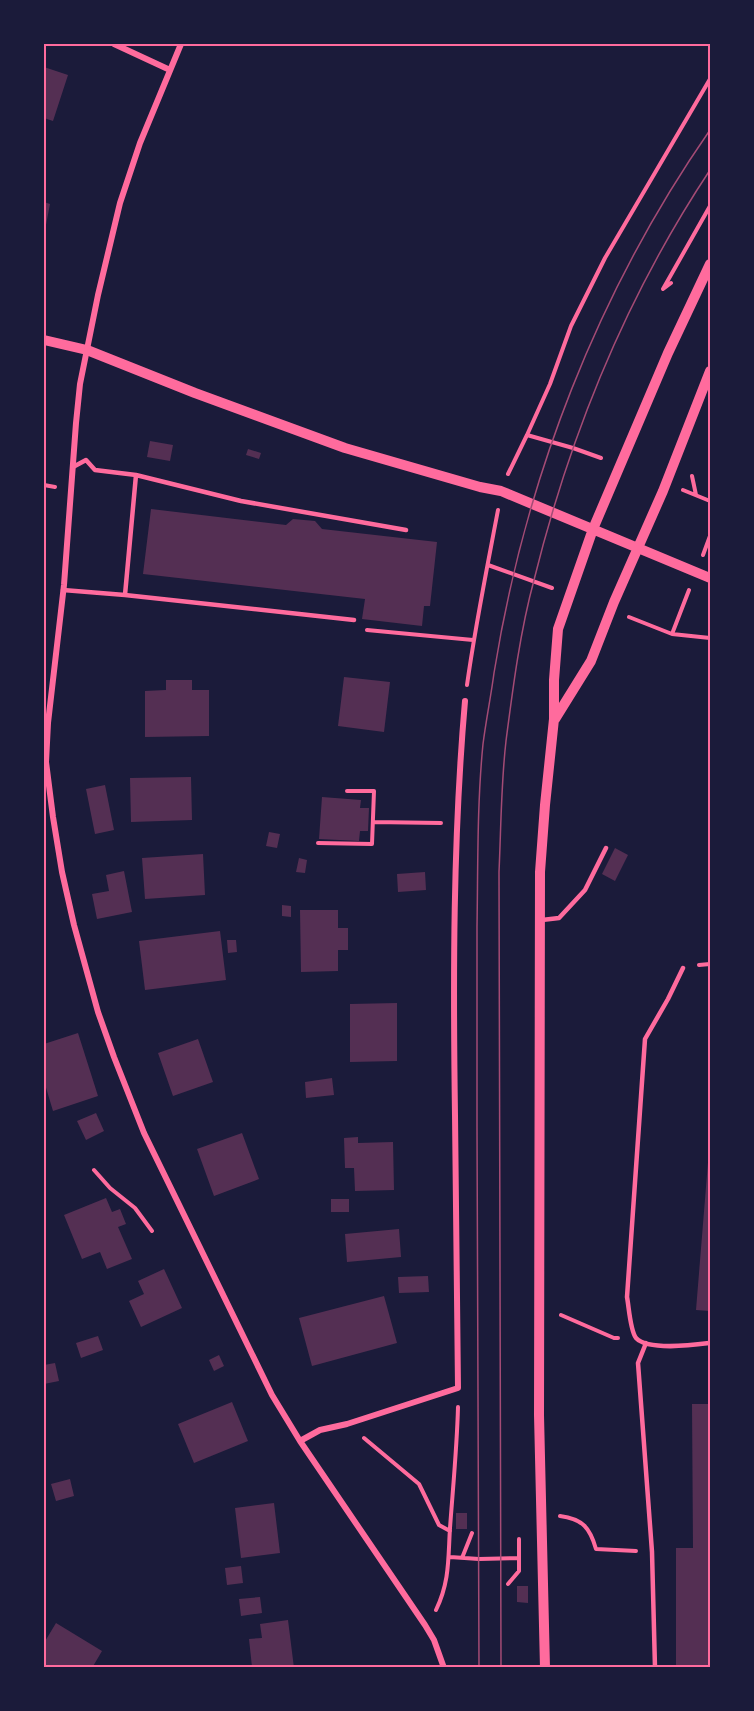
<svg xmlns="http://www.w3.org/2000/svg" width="754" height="1711" font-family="'Nunito Sans',sans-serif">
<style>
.building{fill:#542f53}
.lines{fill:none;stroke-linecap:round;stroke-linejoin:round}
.path{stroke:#ff6b9d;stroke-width:4}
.service{stroke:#ff6b9d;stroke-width:4.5}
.minor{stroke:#ff6b9d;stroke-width:6}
.tertiary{stroke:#ff6b9d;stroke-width:10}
.tram{stroke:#a44b75;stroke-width:1.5}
.neatline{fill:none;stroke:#ff6b9d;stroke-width:2}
</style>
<rect width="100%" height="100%" fill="#1b1b3a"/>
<path class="building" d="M44,67L68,75L53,121L44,118Z
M44,202L50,204L45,230H44Z
M150,441L173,445L170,461L147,457Z
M248,449L261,453L259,459L246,455Z
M151,509L286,525L293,519L315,521L322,529L437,542L430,606H424L422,626L362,619L365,599L143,574Z
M344,677L390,682L384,732L338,726Z
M166,680H192V690H209V736L145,737V691L166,690Z
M191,777L192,820L131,822L130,778Z
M105,785L114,830L95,834L86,789Z
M322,797L361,800L360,808H369L368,831H360L359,841L319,839Z
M269,832L280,834L277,848L266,846Z
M615,848L628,855L615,881L602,874Z
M203,854L205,895L145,899L142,858Z
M299,858L307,860L305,873L296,872Z
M124,871L132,912L97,919L92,894L109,891L106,875Z
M425,872L426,890L398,892L397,874Z
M282,905L291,906V917L282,916Z
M300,910H338V928H348V950H338V971L301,972Z
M220,931L226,980L145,990L139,941Z
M227,940H236L237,952L228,953Z
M397,1003V1061L350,1062V1004Z
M78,1033L98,1096L53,1111L44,1081V1044Z
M198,1039L213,1082L173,1096L158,1053Z
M332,1078L334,1095L306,1098L305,1082Z
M96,1113L104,1131L86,1140L77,1121Z
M242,1133L259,1179L214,1196L197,1149Z
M358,1137V1143L393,1142L394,1190L355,1191L354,1168H345L344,1138Z
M709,1150H710V1311L696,1310Z
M106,1198L112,1212L120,1209L126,1224L118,1227L132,1259L107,1269L100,1252L82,1259L64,1215Z
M331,1199H349V1212H331Z
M399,1229L401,1257L347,1262L345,1234Z
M164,1269L182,1308L141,1327L129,1301L144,1294L138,1281Z
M428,1276L429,1292L399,1293L398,1277Z
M384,1296L397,1343L312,1366L299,1318Z
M98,1336L103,1350L81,1358L76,1343Z
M219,1355L224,1366L214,1371L209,1360Z
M55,1363L59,1381L44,1384V1365Z
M232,1402L248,1441L194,1463L178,1424Z
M692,1404H710V1668H693V1665H676V1548H693Z
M70,1479L74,1496L56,1501L51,1484Z
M274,1503L280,1553L241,1558L235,1508Z
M456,1513H467V1529H456Z
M241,1566L243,1583L227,1585L225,1568Z
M517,1586H528V1603L517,1602Z
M260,1597L262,1613L241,1616L239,1599Z
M288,1620L294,1668L252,1667L249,1639L262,1638L260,1624Z
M56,1623L102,1651L92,1668H45L46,1666L44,1664V1643Z"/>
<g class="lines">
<path class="path" d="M671,283L663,289L710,206
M527,435L573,448L601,458
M508,474L527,435L550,384L571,326L605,258L710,79
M692,476L696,495
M44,485L55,487
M683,490L710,501
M703,555L710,536
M488,565L552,588
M629,617L672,634L710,638
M367,630L473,640
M672,634L689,590
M467,685C475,627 487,568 498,510
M373,822L441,823
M318,843L372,844L374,791H347
M699,965L710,964
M94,1170L110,1188L135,1208L152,1231
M561,1315L614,1338H618
M364,1438L419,1484L439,1525L450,1531
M560,1516C583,1519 590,1528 596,1549L636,1551
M450,1557L479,1559L519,1558
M462,1558L472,1533
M508,1584L519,1571V1539
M436,1610C450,1581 448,1558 450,1528C453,1487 457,1447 458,1407"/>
<path class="service" d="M73,467L86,460L95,470L136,475L241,501L406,530
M63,590L125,595L354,620
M125,595L136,475
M542,920L559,918L585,890L606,848
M683,968L668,999L645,1039L627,1297C629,1307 630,1330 636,1338C648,1351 694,1345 710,1343
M646,1343L638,1363L652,1552L655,1668"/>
<path class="minor" d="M114,44L170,70
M181,44L140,143L120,203L98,295L80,384L76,423L64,585L48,723L46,762L53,817L62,872L74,925L98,1012L114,1057L144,1133L272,1395L300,1441L425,1625L434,1640L444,1668
M300,1441L320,1430L347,1424L458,1388C457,1297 456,1206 455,1115C453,977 453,839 465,701"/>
<path class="tertiary" d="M44,340L87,350L195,393L345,448L480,487L501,491L710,578
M555,719L591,661L614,602L663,491L710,371
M545,1668L539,1415L540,872L545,805L554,719V680L558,629L593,529L668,353L710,264"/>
<path class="tram" d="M479,1668C479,1487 477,1306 477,1126C477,1059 477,993 477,927C478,866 477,804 483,744C486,720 491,696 494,673C525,479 598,291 710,130
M501,1668L499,872C501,829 501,784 506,741C513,687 520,632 534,580C570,434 627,295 710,170"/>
</g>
<rect width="754" height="1711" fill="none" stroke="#1b1b3a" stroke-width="90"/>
<rect x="45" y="45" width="664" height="1621" class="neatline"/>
</svg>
